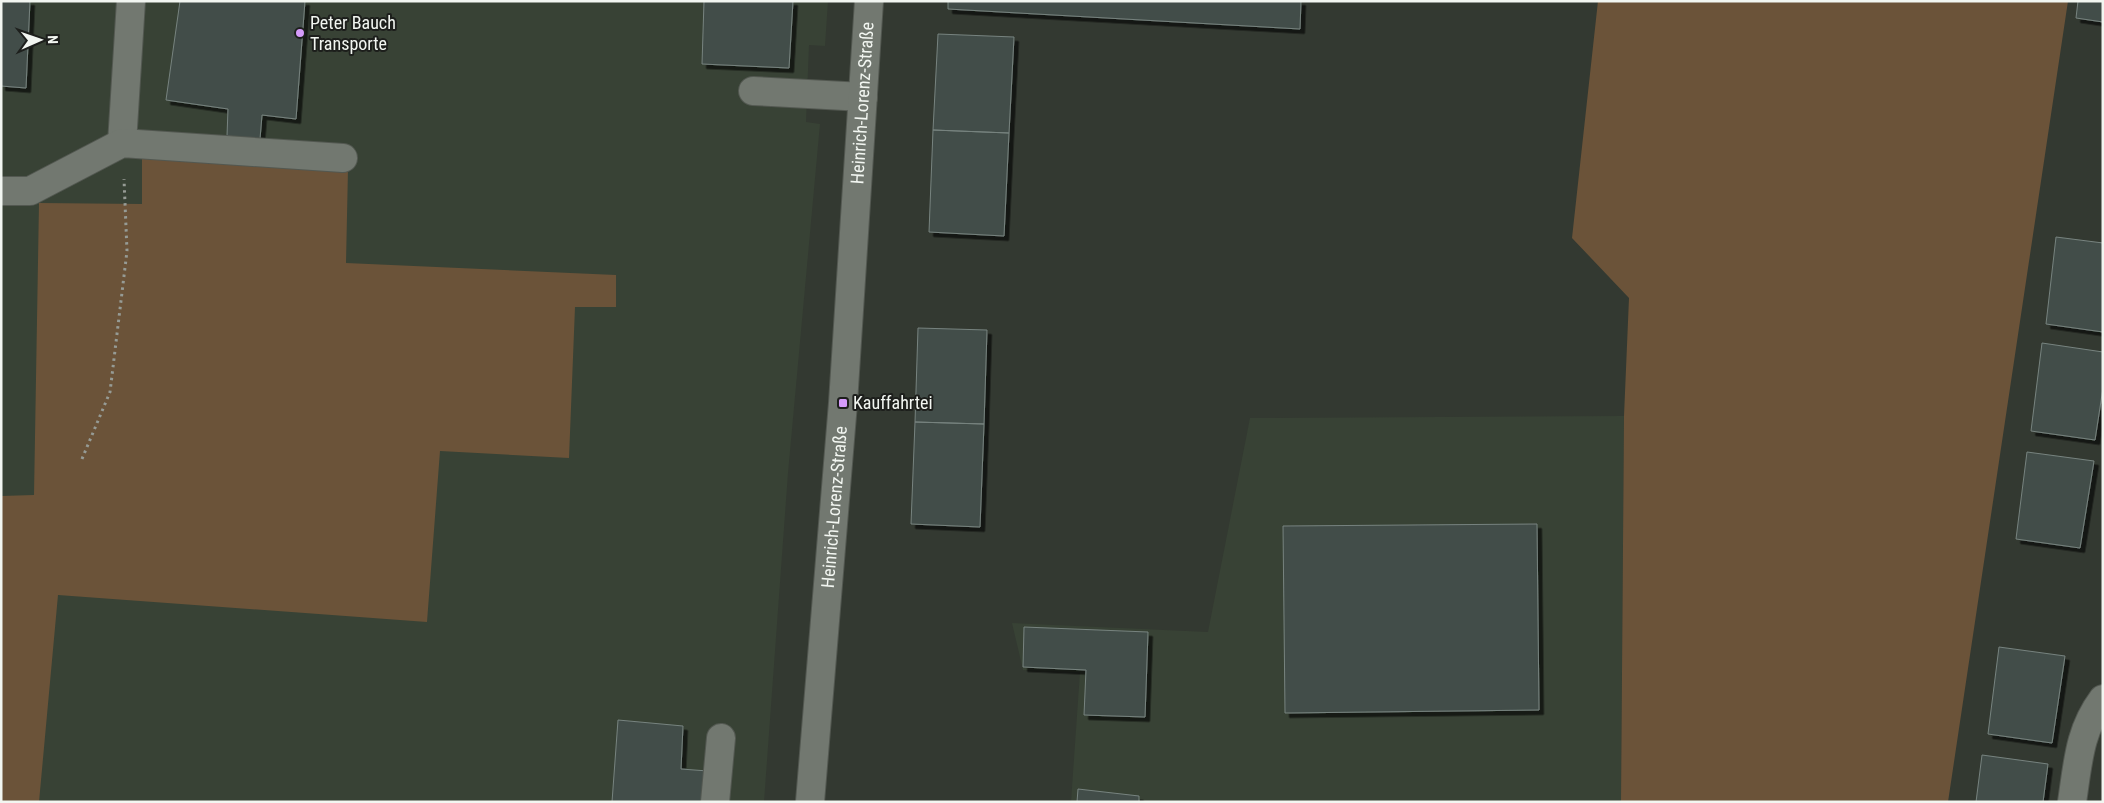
<svg xmlns="http://www.w3.org/2000/svg" width="2104" height="803" font-family="'Roboto Condensed',sans-serif">
<style>
.built{fill:#384235}
.green{fill:#6b5339}
.building{fill:#434e4a;stroke:#77837f;filter:url(#shadow)}
.lines{fill:none;stroke-linecap:round;stroke-linejoin:round}
.minor-casing{stroke:#535851;stroke-width:30}
.path{stroke:#969b95;stroke-width:3;stroke-dasharray:2.5 4;stroke-linecap:butt}
.minor{stroke:#727870;stroke-width:28}
.poi-dot{fill:#d59bfa;stroke:#1d1f1c;stroke-width:2}
.labels{text-anchor:middle;stroke-width:4;stroke-linejoin:round;paint-order:stroke}
.poi-label{font-size:18px;fill:#f2f6f1;stroke:#1d1f1c;text-anchor:start}
.street-label{font-size:18px;fill:#f2f6f1;stroke:#1d1f1c}
</style>
<defs>
<filter id="shadow"><feDropShadow dx="4.5" dy="4.5" stdDeviation="0" flood-color="#0009"/></filter>
</defs>
<rect width="100%" height="100%" fill="#333931"/>
<path class="built" d="M1,1H828L825,46L809,45L806,122L820,124L788,473L764,802H1Z
M1624,416L1621,802H1071L1080,672L1023,670L1012,623L1208,632L1250,418Z"/>
<path class="green" d="M1598,1H2068L1948,802H1621L1624,416L1629,298L1572,238Z
M142,156L348,169L346,263L616,275V307H575L569,458L440,451L427,622L58,595L39,802H1V496L34,495L39,203L142,204Z"/>
<path class="building" d="M1,1H30L26,88L1,86Z
M180,1H305L296,119L262,115L260,139L227,136L228,109L166,100Z
M704,1H793L789,68L702,64Z
M948,1H1301L1300,29L948,9Z
M2078,1H2103V22L2076,18Z
M938,34L1014,37L1009,133L933,130Z
M933,130L1009,133L1004,236L929,232Z
M2056,237L2103,243V332L2046,324Z
M918,328L987,330L984,424L915,422Z
M2042,343L2103,352V388L2095,440L2031,431Z
M915,422L984,424L980,527L911,524Z
M2027,452L2094,461L2080,548L2016,539Z
M1537,524L1539,710L1285,713L1283,526Z
M1024,627L1148,632L1145,717L1084,715L1086,670L1023,667Z
M1999,647L2065,656L2052,743L1988,734Z
M618,720L683,726L681,769L708,771L706,802H612Z
M1982,755L2048,764L2043,802H1976Z
M1078,789L1139,796V802H1077Z"/>
<g class="lines">
<defs>
<g id="minor">
<path d="M753,91L863,97"/>
<path d="M122,143L131,1"/>
<path d="M1,191H30L122,143L343,158"/>
<path d="M715,802L721,738"/>
<path id="s1" d="M810,802L843,403L869,1"/>
<path d="M2072,802C2078,763 2079,731 2103,699"/>
</g>
</defs>
<use href="#minor" class="minor-casing"/>
<path class="path" d="M82,459L110,392L127,251L124,179"/>
<use href="#minor" class="minor"/>
</g>
<g class="poi-dot">
<circle cx="300" cy="33" r="5"/>
<rect x="838" y="398" width="10" height="10" rx="2.5"/>
</g>
<g class="labels">
<g class="poi-label">
<text x="310" y="29">Peter Bauch<tspan x="310" dy="21">Transporte</tspan></text>
<text x="853" y="409">Kauffahrtei</text>
</g>
<g class="street-label">
<text dy="6" stroke="none"><textPath href="#s1" startOffset="701">Heinrich-Lorenz-Straße</textPath></text>
<text dy="6" stroke="none"><textPath href="#s1" startOffset="296">Heinrich-Lorenz-Straße</textPath></text>
</g>
</g>
<rect width="2104" height="803" fill="none" stroke="#f2f6f1" stroke-width="5"/>
<g transform="translate(40 40) rotate(88)" stroke="#1d1f1c" stroke-width="4" paint-order="stroke">
<path d="M0-4L9 19L0 12L-9 19Z" fill="#f2f6f1"/>
<text y="-8" font-size="14" font-weight="bold" text-anchor="middle" fill="#f2f6f1">N</text>
</g>
</svg>
